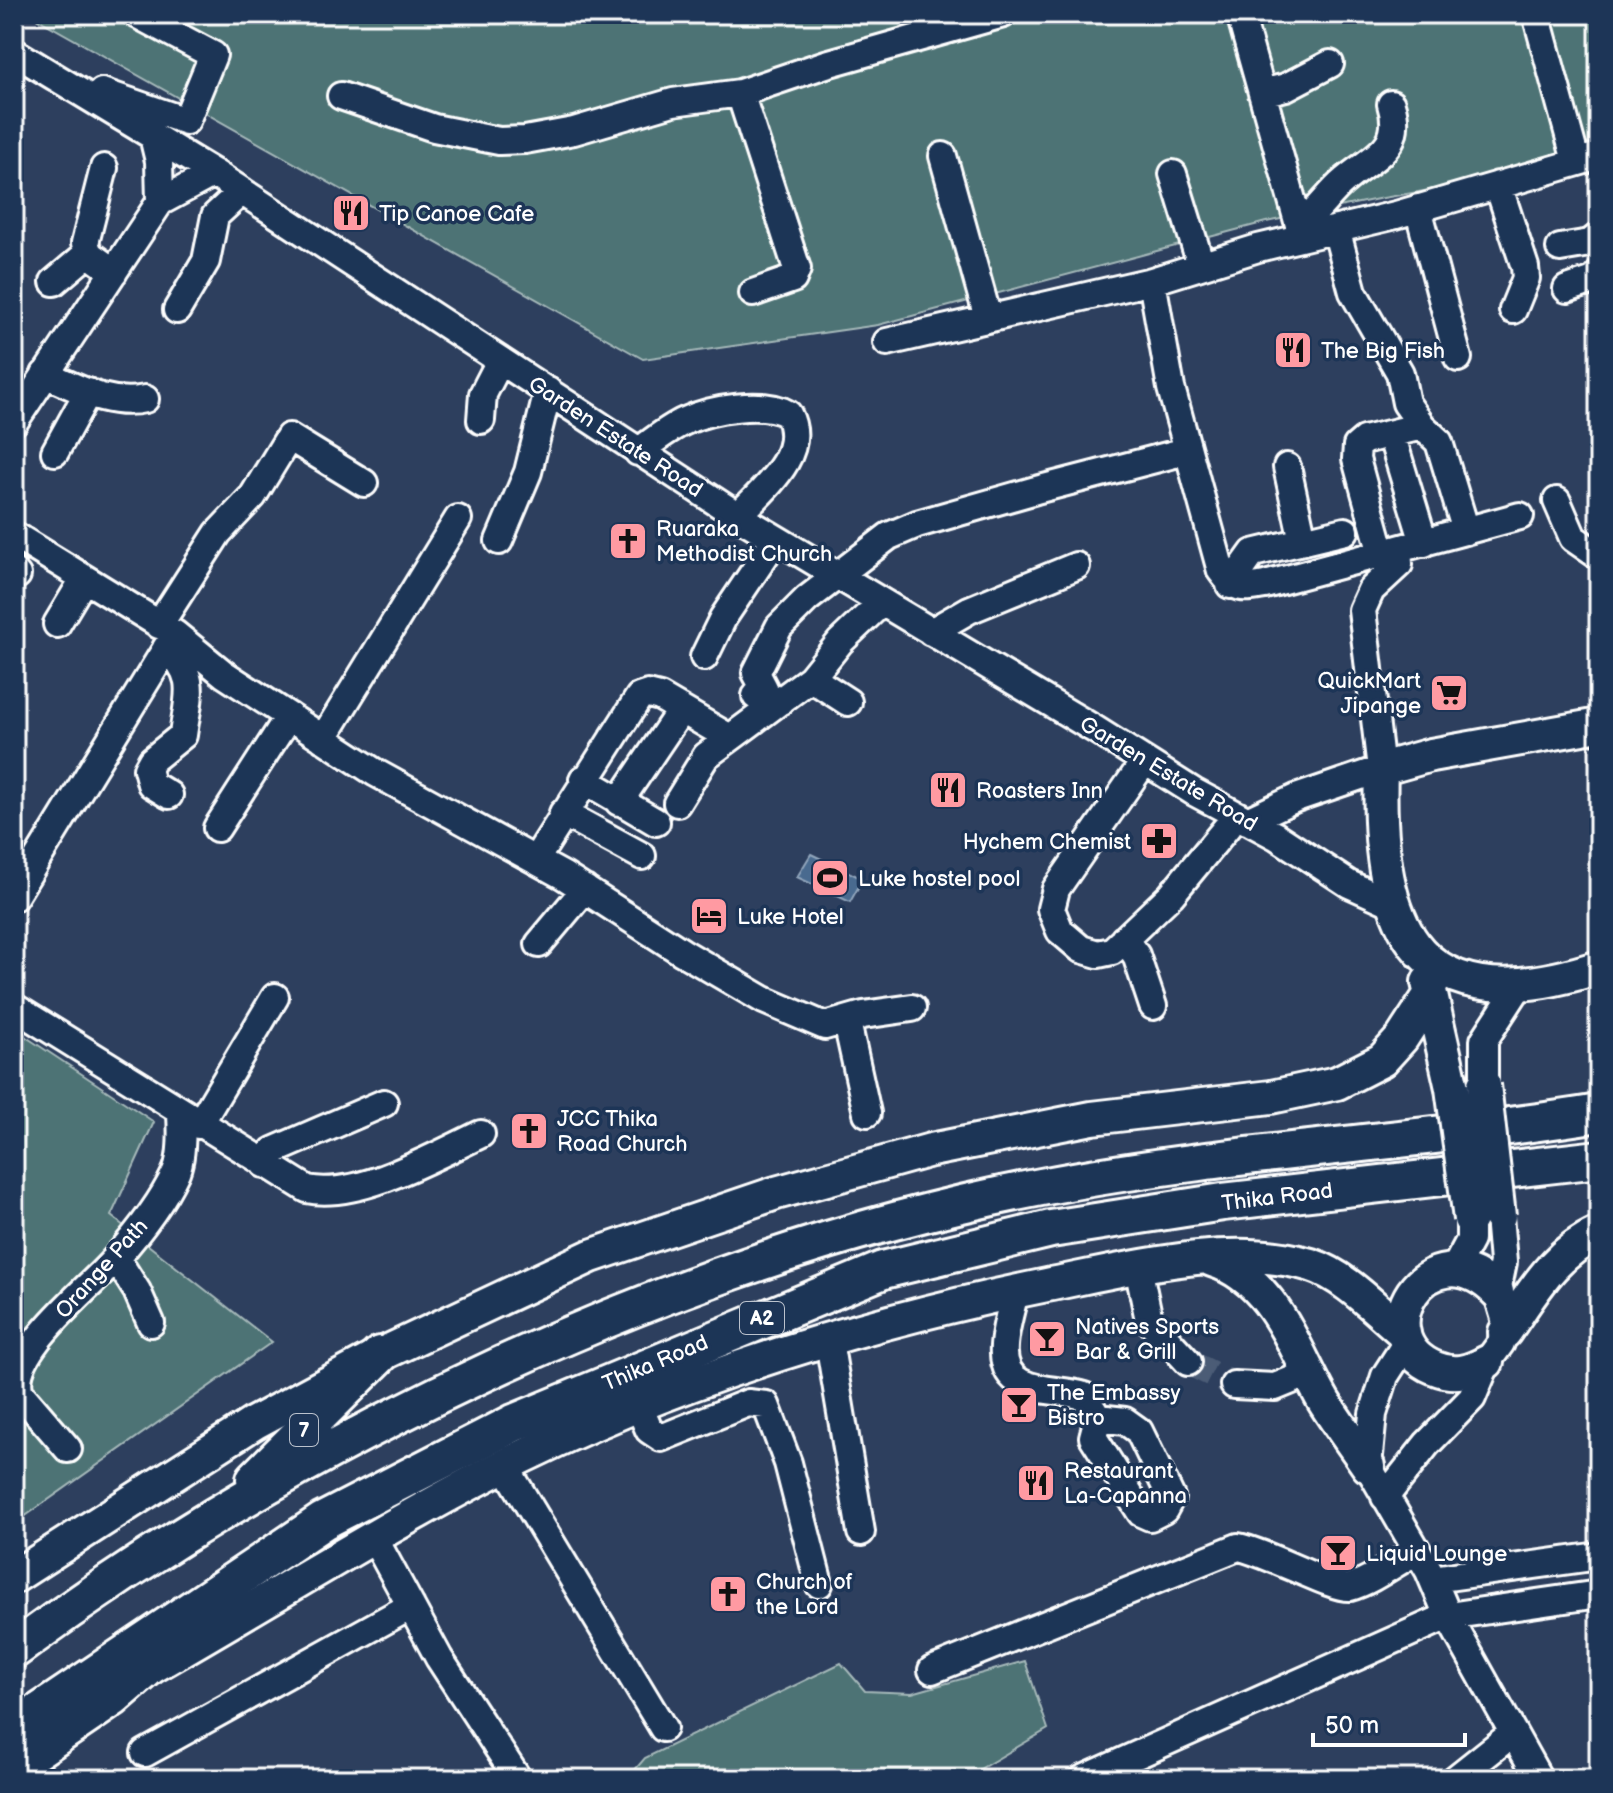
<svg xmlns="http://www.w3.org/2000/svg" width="1613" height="1793" font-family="'Balsamiq Sans',sans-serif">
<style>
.green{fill:#4d7375;stroke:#a6b9ba;stroke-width:2}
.water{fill:#496a8f;stroke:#92a6bc;stroke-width:2}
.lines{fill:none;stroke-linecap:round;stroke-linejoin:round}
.minor-tunnel{stroke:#4c5c76;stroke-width:26;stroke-dasharray:26 13;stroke-linecap:butt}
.minor-casing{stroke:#fff;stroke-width:32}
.major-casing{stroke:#fff;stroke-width:38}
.highway-casing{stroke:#fff;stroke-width:42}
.minor{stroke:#1d3557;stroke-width:26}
.major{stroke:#1d3557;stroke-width:32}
.highway{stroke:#1d3557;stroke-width:36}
.major-bridge-casing{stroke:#fff;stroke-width:38;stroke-linecap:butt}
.major-bridge{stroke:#1d3557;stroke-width:32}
.labels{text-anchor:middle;stroke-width:7;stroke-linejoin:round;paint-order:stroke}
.shield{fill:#1d3557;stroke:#bbc2cd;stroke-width:2}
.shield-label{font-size:20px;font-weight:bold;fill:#fff}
.poi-label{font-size:22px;fill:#fff;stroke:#1d3557;text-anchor:start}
.street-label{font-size:22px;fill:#fff;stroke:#1d3557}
</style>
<rect width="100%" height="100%" fill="#2d3f5e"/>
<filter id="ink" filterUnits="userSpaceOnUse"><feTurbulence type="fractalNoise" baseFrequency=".0125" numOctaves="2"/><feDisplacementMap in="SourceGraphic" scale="16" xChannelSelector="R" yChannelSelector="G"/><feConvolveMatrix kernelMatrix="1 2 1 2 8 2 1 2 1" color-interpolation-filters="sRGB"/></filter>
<g filter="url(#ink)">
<path class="green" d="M29,14H1599V161L1383,198L1266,222L878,325L643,359Z
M14,1029L154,1122L111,1216L272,1342L14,1524Z
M1025,1661L1048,1729L963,1779H627L645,1758L841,1663L865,1691L912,1693Z"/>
<path class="water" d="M811,854L863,879L850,902L797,877Z"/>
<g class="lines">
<path class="minor-tunnel" d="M1188,1362L1234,1385"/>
<defs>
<path id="minor" d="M1240,14L1299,225V237
M1536,14L1576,161
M14,52L214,173L738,516L1096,730L1194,792L1276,836L1349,884L1391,903
M102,92L186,121L213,55L136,14
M740,93L797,269L793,279L753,293
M1262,93L1286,87L1330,64
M341,96L434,128L499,141L525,140L574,131L673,102L740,93L826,64L1003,14
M153,136L159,161L160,202
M943,156L988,318
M104,168L85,243L89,254L114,272
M1173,174L1201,265
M1498,185L1525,267L1526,278L1513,310
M1418,208L1458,358
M1299,225C1318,213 1327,195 1344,181C1371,157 1405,149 1391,104
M1336,229L1353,292L1400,373L1406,403L1422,426
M1560,248L1590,243L1599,236
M1152,281L1171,388L1221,571C1234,590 1243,589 1265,585L1520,516
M54,282L88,253
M1567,289L1594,280L1599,274
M177,310L206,261L215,216L242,191
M887,342L1152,281L1258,248L1396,215L1599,156
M45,374C78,388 109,407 145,399
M481,420L483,394L500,361
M14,422L160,202L214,173
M1391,434L1424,543
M55,452L88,392
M638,452C653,441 669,428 685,421C710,409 764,400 788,414C809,454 763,489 738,516
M1287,467L1303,541
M1557,501L1573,538L1599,556
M14,535L175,634L224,674L376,773L564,876L682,952L764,1000L825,1026L863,1015L912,1008
M499,541L528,472L548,391
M1382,554L1356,459L1357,446L1364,440L1422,426L1439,442L1466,531
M14,572L17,575
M1230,585L1253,553L1345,531
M57,624L84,579
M159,625L218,533L253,496L289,437L364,483
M931,632L969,610L1076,566
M166,648C199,676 188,697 183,735L152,760L147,769L151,784L169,795
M704,657L723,618L776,539
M811,678L848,702
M781,701L756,696L764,688L756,673L779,627L807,599L889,536L917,524L1036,490L1186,451
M323,739L458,519
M1144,762L1056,889L1051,909L1060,931L1081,949L1098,954L1112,951L1171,895L1237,815
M583,779L656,822
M619,802L681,710
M677,803L706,756L811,678L840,642L881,603
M563,813L642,856
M1247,821L1296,798L1381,769L1362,610L1371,590L1399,564L1398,550
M217,828L289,716
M536,859L639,697L648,694L660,697L730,738
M14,897L175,634
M1124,939L1136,955L1153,1006
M539,944L585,889
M14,1007L307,1189C358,1200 435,1156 481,1134
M847,1022L867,1113
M1484,1085V1040L1521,983
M199,1125L275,997
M264,1164L273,1151L384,1103
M116,1258L137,1291L151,1323
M1138,1267L1149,1320L1188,1362
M1454,1270L1470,1240V1219
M1015,1291C1010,1319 989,1368 1022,1383C1040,1392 1065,1390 1084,1396L1098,1418
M829,1341L861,1532
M1407,1342L1385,1376L1373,1414L1368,1466L1429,1571L1448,1616L1539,1779
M1234,1385L1275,1387L1309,1373
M639,1406L649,1430L661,1438L748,1403L766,1405L788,1463L819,1584
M1098,1418L1125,1421L1139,1431L1171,1497L1164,1510L1150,1517L1141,1513L1093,1437Z
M68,1449L20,1393C5,1352 91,1288 115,1259C137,1234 161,1204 175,1174C183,1158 182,1131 181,1114
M505,1466L663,1728
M1385,1497L1427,1444L1472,1398L1487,1362L1501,1343L1506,1322L1497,1292L1503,1262L1499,1216
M374,1538L439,1658L518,1779
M1433,1579L1599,1556
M932,1670L1238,1547C1264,1551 1335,1590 1350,1587C1372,1581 1396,1562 1417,1551
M145,1753L411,1606
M1083,1779L1448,1616L1599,1594
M1455,1779L1513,1733"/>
<path id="major" d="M1599,725L1431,755L1381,769C1375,933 1419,1026 1599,967
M1428,982L1452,1088
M1212,1260C1274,1279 1294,1349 1323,1400C1337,1423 1353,1444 1368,1466
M1505,1332C1532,1294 1553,1253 1599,1233
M1487,1362C1470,1372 1454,1376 1435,1368C1361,1338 1428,1223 1497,1292
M14,1577L254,1423L380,1355L591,1256L776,1193L931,1150L1092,1118L1271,1097L1337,1083L1382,1060L1402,1038L1430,995
M14,1768L115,1699L152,1667C264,1603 375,1533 490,1473C664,1383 856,1324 1047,1285C1126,1269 1231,1241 1311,1265C1346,1276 1376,1310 1404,1333"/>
<path id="highway" d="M255,1479L380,1355
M14,1650C303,1437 687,1255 1041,1187C1226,1151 1414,1143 1599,1113
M14,1729L323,1521L514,1423L883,1270L1051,1229L1223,1202L1599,1159"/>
</defs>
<use href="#minor" class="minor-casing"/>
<use href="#major" class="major-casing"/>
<use href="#highway" class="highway-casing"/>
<use href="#minor" class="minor"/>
<use href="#major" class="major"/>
<use href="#highway" class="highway"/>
<defs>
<path id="major-bridge" d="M1484,1085L1499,1216
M1452,1088L1470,1219"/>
</defs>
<use href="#major-bridge" class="major-bridge-casing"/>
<use href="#major-bridge" class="major-bridge"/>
</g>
</g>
<defs>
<symbol id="restaurant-square" viewBox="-11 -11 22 22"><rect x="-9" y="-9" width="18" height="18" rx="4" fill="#ff9aa2" stroke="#1d3557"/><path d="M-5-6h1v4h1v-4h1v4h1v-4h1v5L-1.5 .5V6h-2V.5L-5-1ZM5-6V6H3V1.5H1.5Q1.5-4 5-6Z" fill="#111"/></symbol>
<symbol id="church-square" viewBox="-11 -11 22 22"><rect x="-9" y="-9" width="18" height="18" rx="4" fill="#ff9aa2" stroke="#1d3557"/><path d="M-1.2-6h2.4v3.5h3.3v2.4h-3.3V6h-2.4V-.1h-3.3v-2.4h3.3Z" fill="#111"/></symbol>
<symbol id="supermarket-square" viewBox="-11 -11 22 22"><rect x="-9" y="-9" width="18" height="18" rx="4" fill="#ff9aa2" stroke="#1d3557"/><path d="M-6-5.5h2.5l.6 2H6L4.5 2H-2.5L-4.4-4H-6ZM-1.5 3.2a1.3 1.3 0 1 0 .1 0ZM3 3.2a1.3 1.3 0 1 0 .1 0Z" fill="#111"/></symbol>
<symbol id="pharmacy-square" viewBox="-11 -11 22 22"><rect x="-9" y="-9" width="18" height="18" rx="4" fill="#ff9aa2" stroke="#1d3557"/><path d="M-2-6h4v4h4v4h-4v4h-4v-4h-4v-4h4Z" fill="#111"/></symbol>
<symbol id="stadium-square" viewBox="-11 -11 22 22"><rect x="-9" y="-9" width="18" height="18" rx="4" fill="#ff9aa2" stroke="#1d3557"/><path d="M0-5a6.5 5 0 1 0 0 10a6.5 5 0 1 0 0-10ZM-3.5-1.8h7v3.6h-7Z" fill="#111"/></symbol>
<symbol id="hotel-square" viewBox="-11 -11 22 22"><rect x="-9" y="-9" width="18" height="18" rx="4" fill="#ff9aa2" stroke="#1d3557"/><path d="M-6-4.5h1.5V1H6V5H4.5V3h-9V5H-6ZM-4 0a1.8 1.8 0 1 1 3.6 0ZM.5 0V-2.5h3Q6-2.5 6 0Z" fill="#111"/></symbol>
<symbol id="bar-square" viewBox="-11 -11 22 22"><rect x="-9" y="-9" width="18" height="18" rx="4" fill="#ff9aa2" stroke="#1d3557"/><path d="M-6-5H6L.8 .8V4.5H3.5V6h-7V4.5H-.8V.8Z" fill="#111"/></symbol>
</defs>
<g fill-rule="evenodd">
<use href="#restaurant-square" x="329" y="191" width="44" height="44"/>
<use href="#restaurant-square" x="1271" y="328" width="44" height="44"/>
<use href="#church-square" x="606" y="519" width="44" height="44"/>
<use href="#supermarket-square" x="1427" y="671" width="44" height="44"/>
<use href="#restaurant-square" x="926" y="768" width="44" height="44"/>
<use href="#pharmacy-square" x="1137" y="819" width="44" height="44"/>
<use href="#stadium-square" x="808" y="856" width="44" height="44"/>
<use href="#hotel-square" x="687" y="894" width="44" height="44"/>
<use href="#church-square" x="507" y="1109" width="44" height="44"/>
<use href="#bar-square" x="1025" y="1317" width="44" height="44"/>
<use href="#bar-square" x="997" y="1383" width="44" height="44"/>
<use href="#restaurant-square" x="1014" y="1461" width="44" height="44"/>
<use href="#bar-square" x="1316" y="1531" width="44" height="44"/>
<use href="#church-square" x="706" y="1572" width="44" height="44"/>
</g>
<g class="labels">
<g class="shield">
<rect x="740" y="1302" width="44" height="32" rx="6"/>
<rect x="290" y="1414" width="28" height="32" rx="6"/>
</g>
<g class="shield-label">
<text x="762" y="1325">A2</text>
<text x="304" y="1437">7</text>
</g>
<g class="poi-label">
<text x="379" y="221">Tip Canoe Cafe</text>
<text x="1321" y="358">The Big Fish</text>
<text x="656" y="536">Ruaraka<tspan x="656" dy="25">Methodist Church</tspan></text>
<text x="1421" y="688" text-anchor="end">QuickMart<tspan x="1421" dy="25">Jipange</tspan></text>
<text x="976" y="798">Roasters Inn</text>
<text x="1131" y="849" text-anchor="end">Hychem Chemist</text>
<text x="858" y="886">Luke hostel pool</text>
<text x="737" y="924">Luke Hotel</text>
<text x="557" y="1126">JCC Thika<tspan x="557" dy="25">Road Church</tspan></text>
<text x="1075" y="1334">Natives Sports<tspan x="1075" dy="25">Bar &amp; Grill</tspan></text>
<text x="1047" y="1400">The Embassy<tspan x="1047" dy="25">Bistro</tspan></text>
<text x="1064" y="1478">Restaurant<tspan x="1064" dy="25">La-Capanna</tspan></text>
<text x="1366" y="1561">Liquid Lounge</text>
<text x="756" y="1589">Church of<tspan x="756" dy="25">the Lord</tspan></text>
</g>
<g class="street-label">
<text transform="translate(616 436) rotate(33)" y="8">Garden Estate Road</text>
<text transform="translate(1169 773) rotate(31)" y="8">Garden Estate Road</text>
<text transform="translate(1277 1196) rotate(-7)" y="8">Thika Road</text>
<text transform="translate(101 1268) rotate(-48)" y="8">Orange Path</text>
<text transform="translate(655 1362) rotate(-23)" y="8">Thika Road</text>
</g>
</g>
<rect width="1613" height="1793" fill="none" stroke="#1d3557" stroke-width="48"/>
<rect x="24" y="24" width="1565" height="1745" fill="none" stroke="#fff" stroke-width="3" filter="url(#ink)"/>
<path d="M1313 1733v12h152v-12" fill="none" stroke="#ffffff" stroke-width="4"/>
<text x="1325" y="1733" font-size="24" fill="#ffffff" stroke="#1d3557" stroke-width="6" paint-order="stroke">50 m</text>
</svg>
